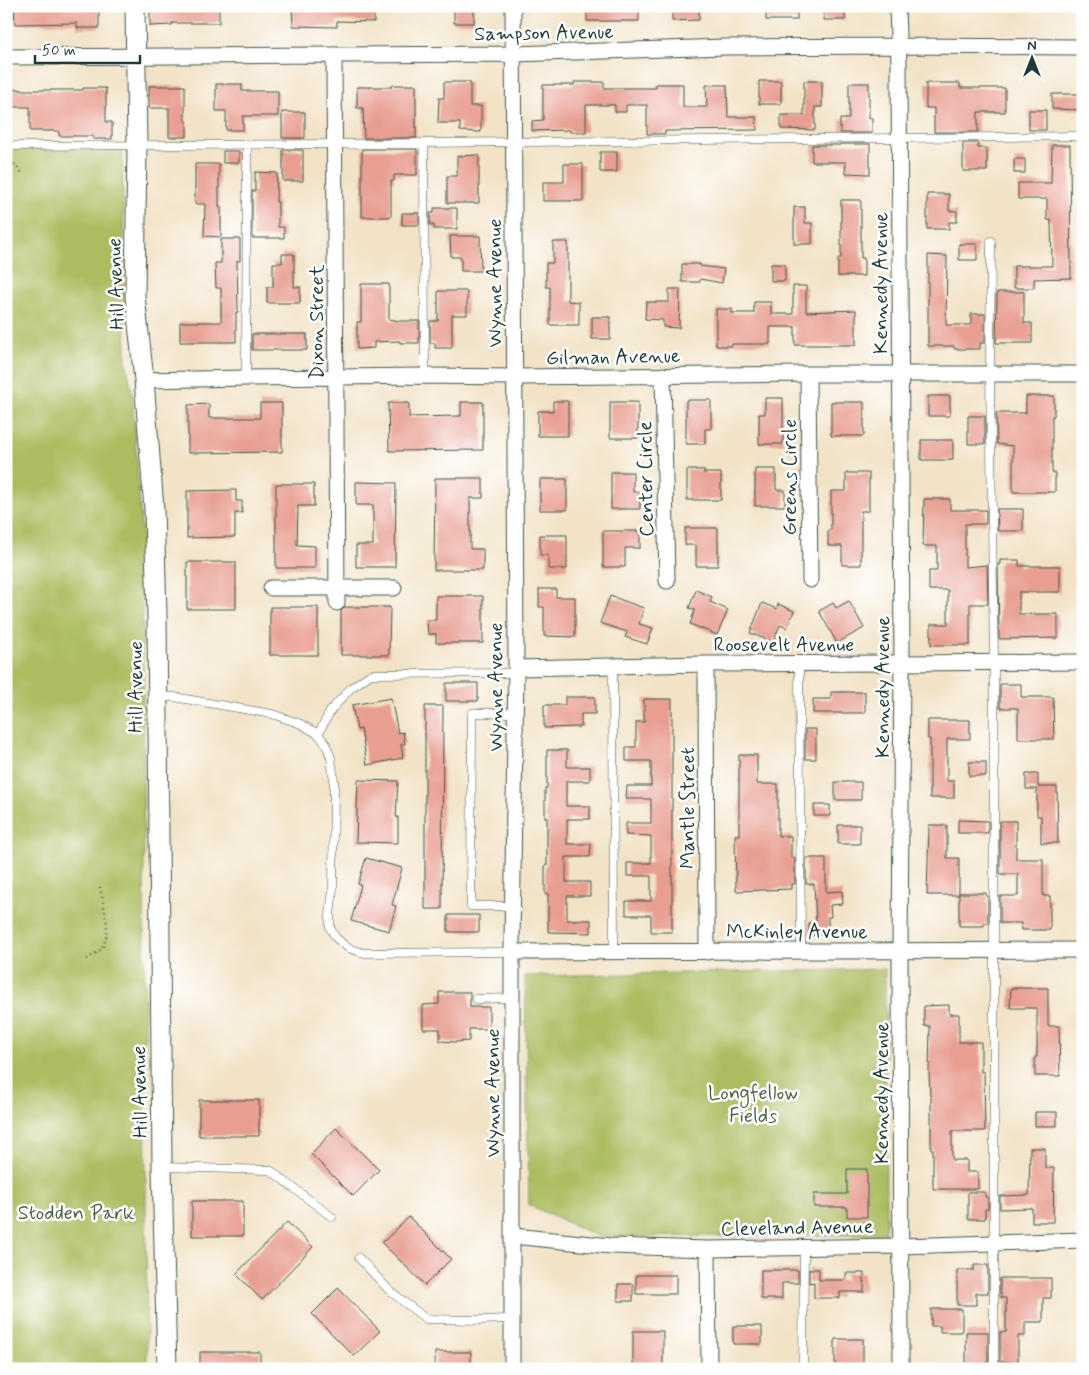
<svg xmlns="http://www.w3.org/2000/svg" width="1089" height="1375" font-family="Mynerve,sans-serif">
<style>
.green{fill:#abbd61;stroke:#657d4a}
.building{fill:#e89e91}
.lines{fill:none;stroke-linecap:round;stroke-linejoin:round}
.service-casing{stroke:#3f564a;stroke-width:9}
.minor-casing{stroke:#3f564a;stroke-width:17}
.tertiary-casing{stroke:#3f564a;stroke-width:21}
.path{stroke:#3f564a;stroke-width:2.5;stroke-dasharray:1 4;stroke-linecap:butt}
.service{stroke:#fff;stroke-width:8}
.minor{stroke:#fff;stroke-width:15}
.tertiary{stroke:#fff;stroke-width:19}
.labels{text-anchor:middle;stroke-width:5;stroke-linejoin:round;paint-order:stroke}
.street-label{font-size:20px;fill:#1f3d34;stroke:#fff}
.park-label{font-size:20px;fill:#496342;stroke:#fff}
</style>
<rect width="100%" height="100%" fill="#fff"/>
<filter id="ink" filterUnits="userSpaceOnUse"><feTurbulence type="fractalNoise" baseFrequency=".02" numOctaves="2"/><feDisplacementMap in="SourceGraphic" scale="10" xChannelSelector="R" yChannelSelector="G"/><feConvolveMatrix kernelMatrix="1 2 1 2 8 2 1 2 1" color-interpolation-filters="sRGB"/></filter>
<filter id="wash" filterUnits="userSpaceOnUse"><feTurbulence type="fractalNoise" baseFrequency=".0096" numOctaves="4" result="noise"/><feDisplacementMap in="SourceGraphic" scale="20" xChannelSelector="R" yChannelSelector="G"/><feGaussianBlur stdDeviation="1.12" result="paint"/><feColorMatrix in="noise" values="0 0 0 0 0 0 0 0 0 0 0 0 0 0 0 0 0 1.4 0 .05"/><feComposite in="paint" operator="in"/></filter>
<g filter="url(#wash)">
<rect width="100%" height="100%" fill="#f2e3c7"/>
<path class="green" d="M122,147L126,360L132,393L142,537L147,1369H6V148Z
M885,969L886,1235L599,1237L529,1205L525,976Z"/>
<g id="blocks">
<path class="building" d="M14,6H99V28H77V23L15,24Z
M150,6H219V23H172V25L150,26Z
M292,6H374V22L337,21V27L293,26Z
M454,6H474V23H454Z
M587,6H639V21H587Z
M672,6H699V20L672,21Z
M766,6H797V20H766Z
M824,6H845V20H824Z
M759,81H781V104H759Z
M804,81H822V107H815V130L781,129V115H804Z
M444,82H470V106H481V132L460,131V123H438L439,98H444Z
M574,82H604V88H656V84H683V107H707L706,85H727L728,117H756L757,130L665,131V134H647V105H626V112H615V105H586V132H570V130L532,131V121L543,120V85H574Z
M849,83H869V118H872V133H840V119H849Z
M926,83H960V88H1005V112H978V132H934V108H926Z
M216,84H242V91H278V116H243V130H226V111H216Z
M392,85H416V138H364L363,108H357V87H392Z
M149,86H185V121H187V137H169V108H149Z
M83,88H106V122H112V139H93V136H59V131H30V107H6V89H20V90H83Z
M1052,94H1083V110L1052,109Z
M1029,110H1046V130H1029Z
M282,112H305V138H282Z
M963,143H978V148H987V171H963Z
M840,144H870V174L845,173L846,162H812V145H840Z
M1052,145H1070L1071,278L1034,279V288H1014V266H1052L1051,220H1047V199H1018V183H1051Z
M362,149H417V175H394V181H391V217H362Z
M283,150H303V181H283Z
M223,151H239V163H223Z
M600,152H617V172H600Z
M479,155V203H447V176H457V156Z
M1014,159H1025V173H1014Z
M195,164H219V207H221V237L204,236L205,204H195Z
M564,164H583V201H543V182H564Z
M255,172L277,173L276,202H278V227H284V238H252V191H255Z
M927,194H949V211H957V222H949V229H927Z
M841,200H861V258H864V276H838V258H841Z
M794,207H805V223H812V244H794Z
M434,208H457V229H434V225H430V213H434Z
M402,213H419V225H402Z
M450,236H480L481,271H461V257H451Z
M221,239H240V261H237L238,312H236V342H180V322H221V288H216L215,263H221Z
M553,242H568V301L579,302V325H550V287H546V263H553Z
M959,244H977V260H959Z
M282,254H294V287H300V303H267V287H273V263H282Z
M928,255L947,256L946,325H971V314H985V343H980V349H954V346H928Z
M682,264H700V266L724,269L722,283L700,279V282H682Z
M771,264H785V281H771Z
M361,284H389V319L399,321H419V343H400V341L374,342V348L357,349V322H361Z
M793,286H806V312L856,310V345H795V327H770V344H732V346H716V309H732V313H754V302H771V314H793Z
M669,289H680L679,328L663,327V320L645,319L646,302H669Z
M438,291H467V315H452V348H435V343H430V321H438Z
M997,292H1024V323H1032V343H996Z
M592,317H610V339H592Z
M252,334H307V350H252Z
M928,396H950V416H928Z
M1026,396H1054V416H1052V473H1055V492H1013V446L997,444L996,413H1026Z
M765,398H783V444H759V414H765Z
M686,400H711V429H705V444H686Z
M553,401H568V436H538V411H553Z
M461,402H483V450L389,451L388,403H409V417L461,416Z
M610,402H638V438H610Z
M831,402H864V436H831Z
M260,403H282V452L188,453V405L209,404V418H260Z
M968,416H985V444H968Z
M921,440H953V460H921Z
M755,469H776V490H785V506H755Z
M687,470H704V473H721V500H687Z
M611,472H633V492H640V509H611Z
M846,473H869V511H861V565H842V546H828V530H831V491H846Z
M435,478H483V498H470V549H483V570H434Z
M540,479H567V510H540Z
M356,482L396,483L395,567H356V545H373V505H356Z
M276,484H314V506H298L297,545L315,546V568H276Z
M236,490V501H242V513H235V537L187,538V491Z
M924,499H950V510H986V524H965V567L987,565L988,604H970V645H931V624H948V590H929V571H937V546H923Z
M997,509H1023V531H998Z
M685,528H718V566H696V545H685Z
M603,531H640V548H625V567H603Z
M540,535H567V569H548V555H540Z
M1000,560H1019V566H1060V592H1019V614H1058V638L999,639L998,564H1000Z
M187,562H236V609H187Z
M539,589H556V597H575V637L544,636V607H539Z
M696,590L712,597L710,602L728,610L717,635L690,624L695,610L689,608Z
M436,596H483V643H436V634H428L427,620H436Z
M610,596L644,608L639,624L653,628L647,644L625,637L627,632L600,623Z
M849,601L864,628L837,643L819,611L833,603L836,608Z
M762,603L777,609L778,604L794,611L787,628L780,625L773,642L750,633Z
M270,607H318V655H270Z
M345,607H390L389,655H341V611Z
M446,683H478V701H446Z
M1000,684H1021V697H1053L1054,739H1018V708H1000Z
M831,692H865V713H813V699H831Z
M565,697H595V714H581V727L544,728V705H565Z
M391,698L398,733L403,732L405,744H401L403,758L367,765L361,729L357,730L352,705Z
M644,699H672V932H651V915H626V901H651V876H627V863H651V836L626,835V823H651V799H626L627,786H651V761H626V747H636V722H644Z
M425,706H443L442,909H425Z
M928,720H970V739H947V781H954V798H930V739H928Z
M805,729H816V759H805Z
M547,750H567V767H590V781H566V806H590V819H567V844H591L590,857H566V882H590V896H567V920H591V933L548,932V894H545V865H547V818H545V788H547Z
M739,755H757V784H778V836H791V858H795V884H791V889L736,891L735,835H739Z
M969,762H986V776H969Z
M1026,774H1038V787H1057L1058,843H1041V816H1037V789H1026Z
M358,780L398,781L396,817H398V843L356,842Z
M835,782H861V800H835Z
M814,805H830V816H814Z
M958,820L988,821V833H958Z
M1000,821H1016V859H1043V896H1050V930H1021V923H1000V896H1018V874H1000Z
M838,825H860V844H838Z
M929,825H947V858H959V895H927Z
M366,858L402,868L392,905L396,906L389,931L351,921L361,885L358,884Z
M806,858H826V892L842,891L843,904L830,905L831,917H828V935H809V922H816L814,884H806Z
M959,893H986V896H988V923H984V926H959Z
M448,915H479V932H448Z
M1011,988H1048V1026H1059L1060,1076H1035V1057H1037V1008H1010Z
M439,992H470V1007H489V1029H469V1041L455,1042L440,1041V1029H423V1005L439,1004Z
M949,1005V1014H959V1042H981V1072H984L985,1131H952V1160H967V1172H978V1189H933V1149H931V1096H930L929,1072L930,1026H924V1006Z
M199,1100H259V1136H199Z
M1035,1112H1057V1126H1035Z
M336,1128L379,1170L353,1196L311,1154Z
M1030,1148H1045V1168H1054L1053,1222H1032V1208L1000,1209V1196L1029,1195Z
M847,1169H867V1217H847V1207H814V1194H847Z
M968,1192H985V1197H988V1209H985V1219H968Z
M192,1201H243V1236H192Z
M409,1217L451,1259L425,1285L382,1243Z
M287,1222L313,1247L262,1300L236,1274Z
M974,1265H988V1293H976V1305H957V1270H974Z
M809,1269H819V1280H846V1273H864V1292H840V1298H814V1282L809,1283Z
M761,1270H798V1283H782V1299H761Z
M636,1275H676V1294H636Z
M1000,1278H1051V1298H1043V1322H1025V1336H1018V1362H1000V1332H1006V1298H1001V1293H1000Z
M618,1284H633V1301H618Z
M338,1288L380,1331L354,1356L312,1314Z
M931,1309H962V1332H940V1326H931Z
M733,1326H762V1344H733Z
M633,1331H663V1369H633Z
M966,1332H988V1362H987V1369H966Z
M835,1339H863V1369H835Z
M200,1352H260V1369H200Z
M435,1352H471V1369H435Z"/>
</g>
</g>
<g filter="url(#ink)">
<use href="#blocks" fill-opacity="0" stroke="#3f564a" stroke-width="1"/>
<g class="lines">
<defs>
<path id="service" d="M424,143L425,376
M6,146L335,144L1083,136
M991,241L990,374L994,663V1369
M246,378L247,144
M799,664L801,951
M613,666L614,952
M159,697H174L272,714L301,724L318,734
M513,906H471L472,713H515
M512,952L364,953L348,948L336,938L330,928V915L333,889L334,781L331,758L326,744L318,734L331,710L351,688L371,674L515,673
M476,999L512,998
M162,1167L270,1170L332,1217
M359,1258L390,1291L426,1319L478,1320L512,1319
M803,1369L804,1247"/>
<path id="minor" d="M897,6L899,64L902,664L900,951L901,1369
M334,55L337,603
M6,57L514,54L725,47L899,46L1083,47
M808,374L810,580
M663,375L667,581
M144,380L246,378L425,376L514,377L808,374H1083
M271,588H394
M706,664L707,952
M516,668L706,664L1083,662
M512,952L1083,950
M513,1236L611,1246L708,1249L901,1246L1083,1240
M708,1249L709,1369
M512,1369V942L516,668L513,6"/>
<path id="tertiary" d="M135,6L137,145L135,296L144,380L154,509L157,615L162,1167L167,1369"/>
</defs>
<use href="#service" class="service-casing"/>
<use href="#minor" class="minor-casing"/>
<use href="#tertiary" class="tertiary-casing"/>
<path class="path" d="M6,158L16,166L23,174
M87,959C91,956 97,953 101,949C113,934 103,904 100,887"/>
<use href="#service" class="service"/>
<use href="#minor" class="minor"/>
<use href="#tertiary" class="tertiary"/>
</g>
</g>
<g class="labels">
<g class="street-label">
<text transform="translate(544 32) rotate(-1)" y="7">Sampson Avenue</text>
<text transform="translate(494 283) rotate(-90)" y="7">Wynne Avenue</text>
<text transform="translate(880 283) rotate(-90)" y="7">Kennedy Avenue</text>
<text transform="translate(115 284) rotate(-92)" y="7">Hill Avenue</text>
<text transform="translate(316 322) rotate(-90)" y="7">Dixon Street</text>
<text transform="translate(613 356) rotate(-1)" y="7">Gilman Avenue</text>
<text transform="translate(789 477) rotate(-90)" y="7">Greens Circle</text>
<text transform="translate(645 479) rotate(-91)" y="7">Center Circle</text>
<text x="784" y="651">Roosevelt Avenue</text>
<text transform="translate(135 687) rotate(-90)" y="7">Hill Avenue</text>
<text transform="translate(495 687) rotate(-90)" y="7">Wynne Avenue</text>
<text transform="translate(882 687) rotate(-90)" y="7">Kennedy Avenue</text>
<text transform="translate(687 808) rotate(-90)" y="7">Mantle Street</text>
<text x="797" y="938">McKinley Avenue</text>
<text transform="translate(139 1092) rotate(-91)" y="7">Hill Avenue</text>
<text transform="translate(492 1093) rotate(-90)" y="7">Wynne Avenue</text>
<text transform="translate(881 1093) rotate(-90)" y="7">Kennedy Avenue</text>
<text transform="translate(797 1227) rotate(-1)" y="7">Cleveland Avenue</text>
</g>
<g class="park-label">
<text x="753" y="1099">Longfellow<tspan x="753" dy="23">Fields</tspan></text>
<text x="76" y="1219">Stodden Park</text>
</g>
</g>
<rect width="1089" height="1375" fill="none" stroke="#fff" stroke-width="25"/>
<g transform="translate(1032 58)" stroke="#ffffff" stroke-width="4" paint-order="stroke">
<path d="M0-4L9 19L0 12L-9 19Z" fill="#1f3d34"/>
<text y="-8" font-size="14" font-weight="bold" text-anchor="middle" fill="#1f3d34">N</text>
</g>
<path d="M35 55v8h105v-8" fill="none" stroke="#1f3d34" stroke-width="2.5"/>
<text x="42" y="55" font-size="15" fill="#1f3d34" stroke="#ffffff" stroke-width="4" paint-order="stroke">50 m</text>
</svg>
